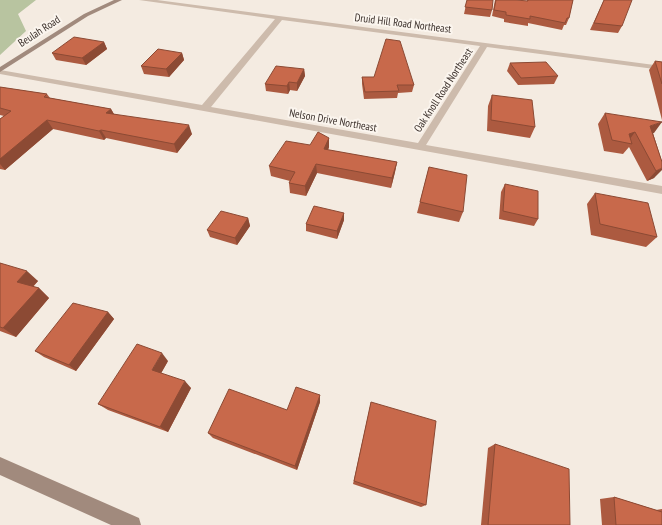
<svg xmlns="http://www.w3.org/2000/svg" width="662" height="525" font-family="'PT Sans Narrow',sans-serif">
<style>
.green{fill:#b8c4a0}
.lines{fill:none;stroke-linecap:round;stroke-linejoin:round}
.street{fill:#cdbbac;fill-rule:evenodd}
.secondary{fill:#a18a7d;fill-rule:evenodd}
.wall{fill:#ac5a40}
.shaded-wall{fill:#8c4a34}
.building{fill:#c8694b;stroke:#8c4a34}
.labels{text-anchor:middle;stroke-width:4;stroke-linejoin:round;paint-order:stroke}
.far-street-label{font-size:11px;fill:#3b302b;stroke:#fbf5ee}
</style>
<rect width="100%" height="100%" fill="#f4ebe1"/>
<path class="green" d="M0,0H36L18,14L26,31L0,55Z"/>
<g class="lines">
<path class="street" d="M139,0H157L662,66V70L487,47L426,145L662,186V194L0,74V70L202,105L275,19ZM282,20L480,46L418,143L211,107Z"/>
<path class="secondary" d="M114,0H122L88,16L0,72V67L84,14Z
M0,457L139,518L141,525H111L0,475Z"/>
</g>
<path class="wall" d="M467,0L492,10L490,17L464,14Z
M495,0L527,1V0H573L569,18L566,25H564L562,30L528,23V26L504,22V19L492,16Z
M604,0L622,26L618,33L590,30Z
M104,42L107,49L86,65L56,60L52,53Z
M182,53L184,60L169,77L144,74L141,66Z
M655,61L662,62V120L649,70Z
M510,63L558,76L554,84L518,85L507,71Z
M304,69L305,76L297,91L290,90L288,94L266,91L265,84Z
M362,77L414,85L412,92L398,93L397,98L364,99L362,84Z
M0,87L47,94L50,98L111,109L114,114L192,134L177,153L106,138L104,140L53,129L5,170L0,169V119L4,116L0,115Z
M492,95L535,127L530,138L487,131L488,106Z
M605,113L654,133H653L662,162L654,178L647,181L629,147L623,154L604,151L598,124Z
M329,138V147L328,150L397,162L395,172L391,188L317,173L306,196L290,193L289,183L290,181L271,176L269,166L310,145Z
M429,167L463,212L459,222L417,213Z
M505,184L538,219L534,226L499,219L501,192Z
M595,193L657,237L646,247L591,235L587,204Z
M344,213V220L337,239L306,231V224Z
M248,218L250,226L237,245L210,237L207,230Z
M0,263L38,281L33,287L39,288L49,298L16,337L0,331Z
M108,312L114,319L76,371L44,357L35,351Z
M168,361L161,373L191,388L168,432L108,410L98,404Z
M320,395V402L297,470L213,438L208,433L287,410Z
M371,402L426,505L421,507L353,484Z
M495,444L570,525H481L488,448Z
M614,497L656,510L662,509V525H602L600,499Z"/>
<path class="shaded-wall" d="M104,42L107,49L86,65L82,58Z
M182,53L184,60L169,77L166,69Z
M304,69L305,76L297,91V83Z
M289,82L290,90L288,94L287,86Z
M111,109L116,118L106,113Z
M47,120L53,129L5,170L0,164V159Z
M662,122L654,133L642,137L650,126Z
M189,125L192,134L177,153L174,144Z
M101,130L106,138L104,140L99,131Z
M635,132L627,143L629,134Z
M329,138V147L324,159V149Z
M397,162L395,172L391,188L392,178Z
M316,164L317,173L306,196L305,186Z
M662,168V170L654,178L647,181L656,171Z
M344,213V220L337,239V231Z
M248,218L250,226L237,245L235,238Z
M27,271L38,281L28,291L17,282Z
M39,288L49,298L16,337L3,328Z
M108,312L114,319L76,371L69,365Z
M162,353L168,361L159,377L152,370Z
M185,381L191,388L168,432L160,427Z
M320,395V402L297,470L295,466Z"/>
<path class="building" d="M467,0H493L492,10L465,7Z
M496,0H516L528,1V0H573L569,18H567L565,23L530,16V19L506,15V12L494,10Z
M604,0H632L622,26L594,23Z
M74,37L104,42L82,58L52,53Z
M386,39L400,41L414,85H397L399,91L365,92L362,77H374Z
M158,49L182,53L166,69L141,66Z
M655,61L662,62V84Z
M546,62L558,76L521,78L510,63Z
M276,66L304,69L297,83L289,82L287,86L265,84Z
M0,87L47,94L44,97L111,109L106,113L189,125L174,144L101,130L99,131L47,120L0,159V119L11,111L0,108Z
M492,95L532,100L535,127L491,120Z
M605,113L662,122L650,126L662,162V168L656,171L635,132L629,134L632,144L612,140Z
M318,132L329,138L324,149L397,162L392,178L316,164L305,186L289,183L295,172L269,166L286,141L310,145Z
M429,167L467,175L463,212L420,202Z
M505,184L538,191V219L503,211Z
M595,193L648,203L657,237L600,224Z
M314,206L344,213L337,231L306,224Z
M221,211L248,218L235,238L207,230Z
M0,263L27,271L17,282L39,288L3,328L0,327Z
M73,303L108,312L69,365L35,351Z
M137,344L162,353L152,370L185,381L160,427L98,404Z
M296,387L320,395L295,466L208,433L229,389L287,410Z
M371,402L436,421L426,505L354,481Z
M495,444L569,469L570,525H488Z
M614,497L662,512V525H616Z"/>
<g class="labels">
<g class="far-street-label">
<text transform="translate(403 23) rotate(7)" y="4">Druid Hill Road Northeast</text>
<text transform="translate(39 31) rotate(-33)" y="4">Beulah Road</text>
<text transform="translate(443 90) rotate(-57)" y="4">Oak Knoll Road Northeast</text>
<text transform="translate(333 120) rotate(10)" y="4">Nelson Drive Northeast</text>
</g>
</g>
</svg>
